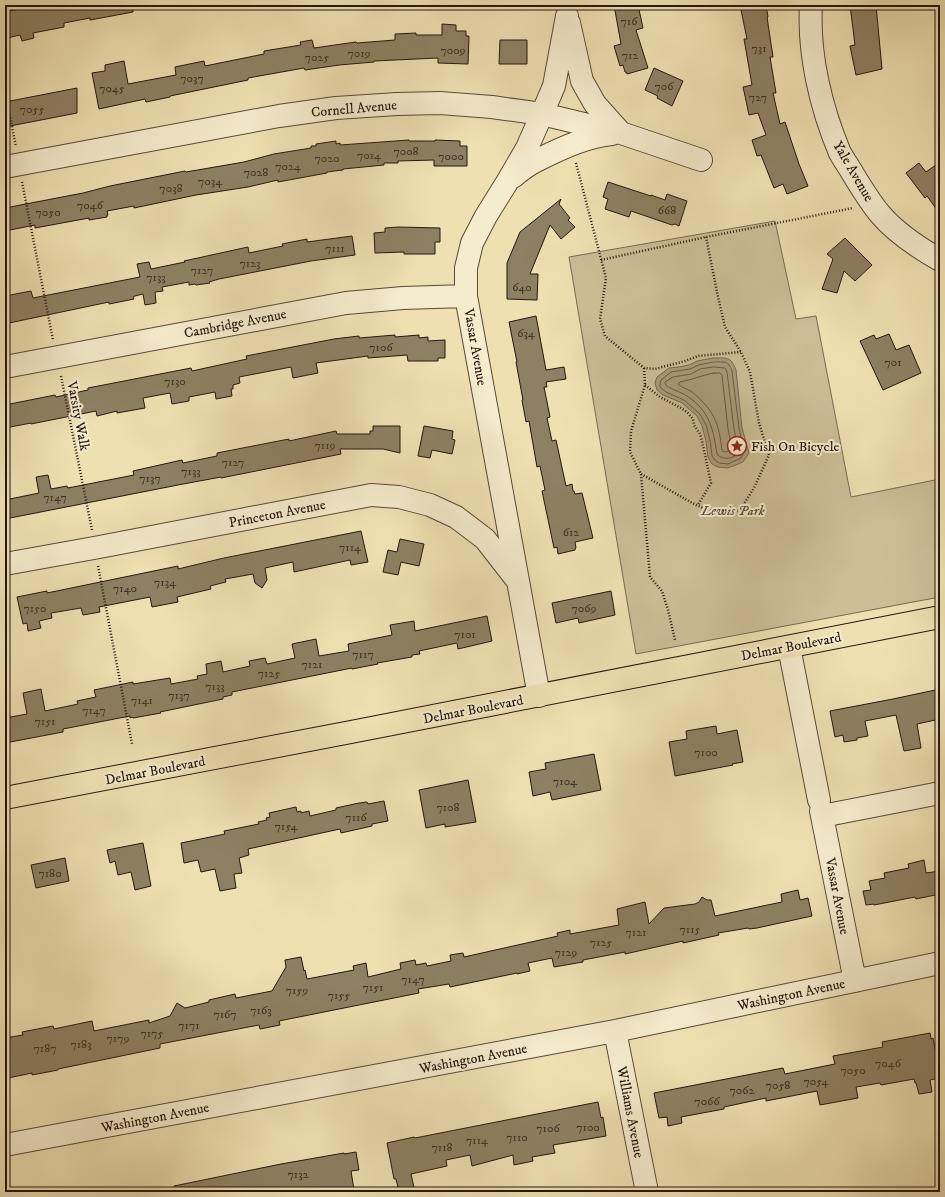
<svg xmlns="http://www.w3.org/2000/svg" width="945" height="1197" font-family="'IM FELL DW Pica',serif">
<style>
.green{fill:#cdbe96;stroke:#796a52}
.water{fill:#aa9c7a;stroke:#75674e}
.lines{fill:none;stroke-linecap:round;stroke-linejoin:round}
.shore{stroke:#685a44;stroke-width:1}
.building{fill:#8e8063;stroke:#25170d}
.minor-casing{stroke:#584936;stroke-width:24}
.major-casing{stroke:#25170d;stroke-width:24}
.path{stroke:#25170d;stroke-width:2.5;stroke-dasharray:1 2;stroke-linecap:butt}
.minor{stroke:#f5ebcd;stroke-width:22}
.major{stroke:#efe0b2;stroke-width:22}
.labels{text-anchor:middle;stroke-width:4;stroke-linejoin:round;paint-order:stroke}
.number-label{font-size:12px;fill:#3f3122}
.street-label{font-size:14px;fill:#25170d;stroke:#f5ebcd}
.poi-label{font-size:14px;fill:#25170d;stroke:#f5ebcd;text-anchor:start}
.park-label{font-size:14px;font-style:italic;fill:#574936;stroke:#f5ebcd}
</style>
<rect width="100%" height="100%" fill="#efe0b2"/>
<filter id="stains"><feTurbulence type="fractalNoise" baseFrequency=".005" numOctaves="4"/><feColorMatrix values="0 0 0 0 .2 0 0 0 0 .09 0 0 0 0 .02 0 0 0 .5 -.17"/></filter>
<radialGradient id="worn" r=".72"><stop offset=".6" stop-color="#630" stop-opacity="0"/><stop offset="1" stop-color="#630" stop-opacity=".3"/></radialGradient>
<path class="green" d="M775,221L796,319L816,316L851,497L940,479V597L636,654L569,257Z"/>
<path class="water" d="M713,358C726,358 731,356 736,370L742,428L749,453L743,462L728,468L718,467L712,464L708,457L706,441L702,426L697,416L682,403L663,395L657,390L655,383L657,377L669,368L679,367L689,365L697,361Z"/>
<g class="lines">
<path class="shore" d="M714,362C724,362 728,360 732,371L739,428L744,452L741,458L728,464L719,463L715,460L712,456L710,440L706,425L700,414L684,400L666,392L660,387V383L661,380L671,372L690,369L699,365Z
M714,367L725,368L727,372L734,429L739,451C736,459 722,461 717,454C713,429 710,411 687,396C680,391 670,390 665,384V382L673,377L691,374L700,369Z
M714,373H720L722,375L728,429L732,449L731,450L726,452L722,451C719,423 714,410 692,392C688,389 682,388 678,384L680,382C692,380 702,375 714,373Z"/>
</g>
<path class="building" d="M37,5H133V12L90,20V18L64,23V27L33,33L34,38L22,41L20,35L7,38L5,30V12Z
M614,5H638L643,28L636,30L648,68L627,74L626,72H625L623,65L620,66L614,46L621,44Z
M740,5H766L768,17H767L773,57H770L776,93H773L780,124L785,122L799,164L808,186L787,194L783,184L774,188L761,155L757,156L752,140L766,135L758,113L749,115L745,96L743,87L752,85L744,39H747Z
M850,5H876L882,69L856,75L850,46L855,45Z
M442,24L456,25V31H466V36H469L468,64L438,63V58L374,61V62L339,65L305,70L304,68L248,78V80L170,96V97L146,102L145,99L99,109L92,73L105,71V65L124,61L128,84L176,75L175,67L204,61L205,66L264,54V51L301,45L300,42L312,40L314,48L356,42L357,43L395,40V34L416,33V35H442Z
M500,40H527V64H499Z
M654,68L683,81L672,106L657,98L658,96L645,90Z
M77,88V113L5,127V102Z
M409,140V141H435V140L460,141V146H467V166H434V160L398,161V163H384V165L343,169V170L327,172V173L278,182V180L248,187L196,195L134,208V206L107,211L108,215H107V217L89,220V218L35,228V225L5,231V208L83,193L110,186L185,171L186,172L244,162L274,154L311,148V146H316V144L336,141V144L340,143V145Z
M940,162V214L927,196L925,198L906,173L919,163L926,172Z
M608,182L651,196V195L665,200L667,194L687,201L679,226L675,224L672,225L631,211L629,217L605,209L608,199L603,197Z
M561,199L559,204L570,218L568,220L575,227L561,239L550,225L530,274H538L537,300L507,299V263L520,232Z
M398,227L440,228V242H435V254H404V252L375,253L374,233L385,232V228Z
M352,236L355,255L311,261L219,279L209,282L210,283L196,285L195,284L189,285V282L162,287L163,291L155,292L156,303L145,305L143,294L135,296L133,297L134,299L109,304V302L9,323L5,306V296L31,291L33,298L140,277L137,264L149,262L151,269L185,262L184,261L248,247L249,253L283,246L282,244L307,239V242Z
M845,238L872,265L855,281L844,271L837,293L822,289L833,259L827,254Z
M536,316L546,370L564,367L566,379L546,382L547,387H544L550,417L547,418L552,441L556,440L566,486L572,484L573,491H574L575,494L582,493L593,538L575,542L576,548L575,549V550L558,554L557,547L554,548L542,491L545,490L540,466L537,467L529,421L526,422L522,400H523L516,362H517L509,322Z
M889,334L896,350L909,345L921,373L883,390L860,341L874,335L876,339Z
M395,335V337L419,335V338L428,337V341L445,340V358H438V361H408L407,355L368,358V356L316,363L318,373L293,378L291,367L239,377L240,383L233,385V389H231L232,396L216,399L215,392L189,397V401L172,404L170,393L143,398L145,408L117,413V411L97,416L96,411L31,424V423L5,428V405L55,395L56,397L88,390V388L191,368L192,371L247,359L246,356L334,339L359,336V338Z
M373,426H400V453L383,449H340L341,454L221,478V477L178,485L5,519V500L39,493L36,477L48,475L51,489L67,486L68,488L134,475L133,471L182,460L183,463L217,456V453L289,439V441L336,431L337,434H370V431H373Z
M424,426L453,431L452,439L455,440L452,454L432,450L430,458L418,456Z
M361,531L368,562L351,565L350,560L294,572L293,562L265,568L267,580L262,588L255,583L253,574L225,579L226,582L210,586L211,589L177,597L178,602L152,607L150,597L99,607L100,612L83,615L81,608L51,613L52,618L39,621L41,628L28,631L27,623L23,624L17,597L47,591V593L178,566V569L224,558Z
M400,539L424,544L419,566L401,562L398,575L383,572L388,550L397,552Z
M611,591L615,615L579,623L578,618L556,623L552,603Z
M487,616L492,641L458,649L457,643L419,651L420,654L412,655V657L377,663L378,664L352,669V668L232,692V695L223,697V699L160,712L161,713L133,718L132,717L130,718V716L63,729V732L5,743V718L27,714L23,693L41,689L45,711L78,704L77,701L96,697L94,690L133,682V684L170,678L171,684L198,679L197,676L207,674L206,664L221,661L223,672L250,666L249,661L265,658L267,664L295,658L292,644L316,639L319,656L349,651L348,644L392,635L390,625L414,621L415,631Z
M940,689V719L917,724L921,748L904,751L896,715L865,721L868,736L857,738V740L844,742L843,735L835,737L830,711L893,699Z
M716,726L717,734L737,730L743,762L732,764L733,765L675,776L669,742L687,739L686,731Z
M594,754L601,790L552,800L550,792L533,796L529,772L546,769L545,763Z
M468,780L476,822L445,827V824L426,828L419,790Z
M384,801L388,821L372,824V826L341,833L340,829L248,849L249,855L239,858L242,873L234,874L236,888L220,891L215,869L201,872L198,860L184,863L181,843L225,834L224,831L259,824L258,822L267,820L266,818L270,817L269,813L296,807L297,812L301,811V813L309,811L310,816L336,810V808L359,803L367,802L368,804Z
M143,843L151,886L135,890L131,872L118,875L115,861L110,863L107,850Z
M65,858L69,881L36,888L31,865Z
M924,860L926,873L940,871V894L916,899L915,897L874,905V904L866,905L863,891L871,890L869,881L885,878L884,873L909,868L908,864Z
M798,890L800,900L808,898L812,916L757,928L749,929L748,928L718,933L719,935L683,943V941L625,954V952L583,960V962L554,967L552,958L528,963L530,971L517,974V973L450,987L449,984L418,989L419,993L279,1021L280,1025L260,1029L259,1025L160,1044V1048L58,1069V1070L32,1075V1073L8,1078L5,1067V1038L23,1035L22,1032L53,1026L54,1029L92,1021L94,1031L149,1020V1023L170,1016L177,1003L185,1008L209,1002V1000L235,994L236,998L272,991L286,967L285,960L301,957L304,971L305,970L307,979L354,970L353,966L366,963L368,977L401,969L400,963L415,960L416,965L426,963L427,966L451,961L450,955L463,953L464,957L558,936L557,933L570,930V934L619,925L617,909L645,902L649,924L664,908L695,904L699,902L702,897L707,900H711L715,916L782,902L781,894Z
M930,1033L931,1039L933,1038L940,1074V1078L930,1080L932,1092L919,1094L916,1083H915L914,1079L881,1085L880,1083L856,1087L858,1098L820,1105L817,1091L766,1101V1098L724,1107V1109L681,1117L682,1123L668,1126L667,1117L659,1118L654,1093L783,1068L785,1074L835,1064L833,1056L883,1047L882,1042Z
M598,1102L601,1118L603,1117L606,1136L553,1145L555,1153L532,1157L533,1161L514,1165L513,1155L472,1166L470,1155L446,1160L447,1166L411,1174L415,1192H399L396,1179H394L387,1143L414,1137L415,1138Z
M356,1152L359,1170L351,1171L354,1190L343,1192H175L174,1186L281,1164L344,1153V1154Z"/>
<g class="lines">
<defs>
<path id="minor" d="M811,5C808,54 821,108 840,153C844,160 849,167 853,174C861,187 870,202 880,214C896,233 919,248 940,260
M569,23L582,81L595,104L621,133
M5,167L279,116L336,108L397,104L440,103L492,107L542,114L621,133L701,160
M513,177C520,171 528,165 536,161C557,150 588,136 612,134
M5,367L346,303L403,298L466,296
M5,564L94,548L371,495L399,497L430,505L456,517L485,539L517,580
M789,647L819,800
M539,696L466,296V268L472,243L486,216L509,179L527,148L542,114L554,86L567,16
M821,811L855,981
M822,816L940,793
M615,1031L647,1192
M5,1145L615,1031L940,963"/>
<path id="major" d="M5,798L351,732L940,617"/>
</defs>
<use href="#minor" class="minor-casing"/>
<use href="#major" class="major-casing"/>
<path class="path" d="M5,91L16,147
M576,163L606,278L600,319L605,336L644,368L655,369L685,361L698,356L741,352
M22,182L53,340
M601,260L706,237L853,208
M644,368L645,385L631,431L630,452L641,474L650,577L662,591L668,610L675,640
M61,376L92,530
M645,385L660,397L681,408L687,412L693,419L694,425L700,434L702,441L711,483L698,505
M641,474L696,505L711,511L726,512L740,510L754,488L769,455L759,423L750,372L741,352L725,327L718,297L706,237
M98,566L132,744"/>
<use href="#minor" class="minor"/>
<use href="#major" class="major"/>
</g>
<defs>
<symbol id="sight-ring" viewBox="-11 -11 22 22"><circle r="9.5" fill="#f5ebcd" stroke="#8f2418" stroke-width="1.5"/><path d="M0-6L1.8-2.2L6-1.7L2.9 1.2L3.7 5.4L0 3.3L-3.7 5.4L-2.9 1.2L-6-1.7L-1.8-2.2Z" fill="#8f2418"/></symbol>
</defs>
<g fill-rule="evenodd">
<use href="#sight-ring" x="726" y="435" width="22" height="22"/>
</g>
<g class="labels">
<g class="number-label">
<text x="629" y="25">716</text>
<text x="759" y="52">731</text>
<text x="453" y="54">7009</text>
<text x="359" y="57">7019</text>
<text x="630" y="59">712</text>
<text x="317" y="61">7025</text>
<text x="192" y="82">7037</text>
<text x="664" y="90">706</text>
<text x="112" y="92">7045</text>
<text x="758" y="101">727</text>
<text x="32" y="113">7055</text>
<text x="406" y="155">7008</text>
<text x="369" y="159">7014</text>
<text x="451" y="160">7000</text>
<text x="327" y="162">7020</text>
<text x="288" y="170">7024</text>
<text x="256" y="176">7028</text>
<text x="210" y="185">7034</text>
<text x="171" y="192">7038</text>
<text x="90" y="209">7046</text>
<text x="667" y="214">668</text>
<text x="48" y="216">7050</text>
<text x="335" y="252">7111</text>
<text x="250" y="267">7123</text>
<text x="202" y="274">7127</text>
<text x="156" y="281">7133</text>
<text x="522" y="291">640</text>
<text x="526" y="337">634</text>
<text x="381" y="351">7106</text>
<text x="893" y="366">701</text>
<text x="175" y="385">7130</text>
<text x="325" y="449">7119</text>
<text x="233" y="466">7127</text>
<text x="191" y="475">7133</text>
<text x="150" y="482">7137</text>
<text x="55" y="501">7147</text>
<text x="571" y="536">612</text>
<text x="350" y="551">7114</text>
<text x="165" y="586">7134</text>
<text x="125" y="592">7140</text>
<text x="35" y="612">7150</text>
<text x="584" y="612">7069</text>
<text x="465" y="638">7101</text>
<text x="363" y="658">7117</text>
<text x="312" y="668">7121</text>
<text x="269" y="677">7125</text>
<text x="215" y="690">7133</text>
<text x="179" y="699">7137</text>
<text x="142" y="704">7141</text>
<text x="94" y="714">7147</text>
<text x="45" y="725">7151</text>
<text x="706" y="756">7100</text>
<text x="565" y="785">7104</text>
<text x="448" y="811">7108</text>
<text x="356" y="821">7116</text>
<text x="286" y="830">7154</text>
<text x="50" y="877">7180</text>
<text x="690" y="933">7115</text>
<text x="636" y="936">7121</text>
<text x="601" y="946">7125</text>
<text x="566" y="956">7129</text>
<text x="413" y="983">7147</text>
<text x="373" y="991">7151</text>
<text x="297" y="994">7159</text>
<text x="339" y="999">7155</text>
<text x="261" y="1014">7163</text>
<text x="225" y="1018">7167</text>
<text x="189" y="1029">7171</text>
<text x="152" y="1037">7175</text>
<text x="118" y="1042">7179</text>
<text x="81" y="1048">7183</text>
<text x="45" y="1052">7187</text>
<text x="888" y="1067">7046</text>
<text x="853" y="1074">7050</text>
<text x="816" y="1085">7054</text>
<text x="778" y="1089">7058</text>
<text x="742" y="1094">7062</text>
<text x="707" y="1105">7066</text>
<text x="588" y="1131">7100</text>
<text x="548" y="1132">7106</text>
<text x="517" y="1141">7110</text>
<text x="477" y="1144">7114</text>
<text x="442" y="1151">7118</text>
<text x="298" y="1178">7132</text>
</g>
<g class="street-label">
<text transform="translate(354 108) rotate(-5)" y="5">Cornell Avenue</text>
<text transform="translate(854 171) rotate(60)" y="5">Yale Avenue</text>
<text transform="translate(235 323) rotate(-11)" y="5">Cambridge Avenue</text>
<text transform="translate(476 347) rotate(80)" y="5">Vassar Avenue</text>
<text transform="translate(79 416) rotate(79)" y="5">Varsity Walk</text>
<text transform="translate(277 513) rotate(-11)" y="5">Princeton Avenue</text>
<text transform="translate(791 646) rotate(-11)" y="5">Delmar Boulevard</text>
<text transform="translate(473 709) rotate(-11)" y="5">Delmar Boulevard</text>
<text transform="translate(155 770) rotate(-11)" y="5">Delmar Boulevard</text>
<text transform="translate(838 896) rotate(79)" y="5">Vassar Avenue</text>
<text transform="translate(791 994) rotate(-12)" y="5">Washington Avenue</text>
<text transform="translate(473 1058) rotate(-11)" y="5">Washington Avenue</text>
<text transform="translate(631 1112) rotate(79)" y="5">Williams Avenue</text>
<text transform="translate(155 1117) rotate(-11)" y="5">Washington Avenue</text>
</g>
<g class="poi-label">
<text x="751" y="451">Fish On Bicycle</text>
</g>
<g class="park-label">
<text x="733" y="515">Lewis Park</text>
</g>
</g>
<rect width="945" height="1197" fill="none" stroke="#efe0b2" stroke-width="20"/>
<rect x="6" y="6" width="933" height="1185" fill="none" stroke="#25170d" stroke-width="2"/>
<rect x="10" y="10" width="925" height="1177" fill="none" stroke="#25170d"/>
<rect width="100%" height="100%" filter="url(#stains)"/>
<rect width="100%" height="100%" fill="url(#worn)"/>
</svg>
